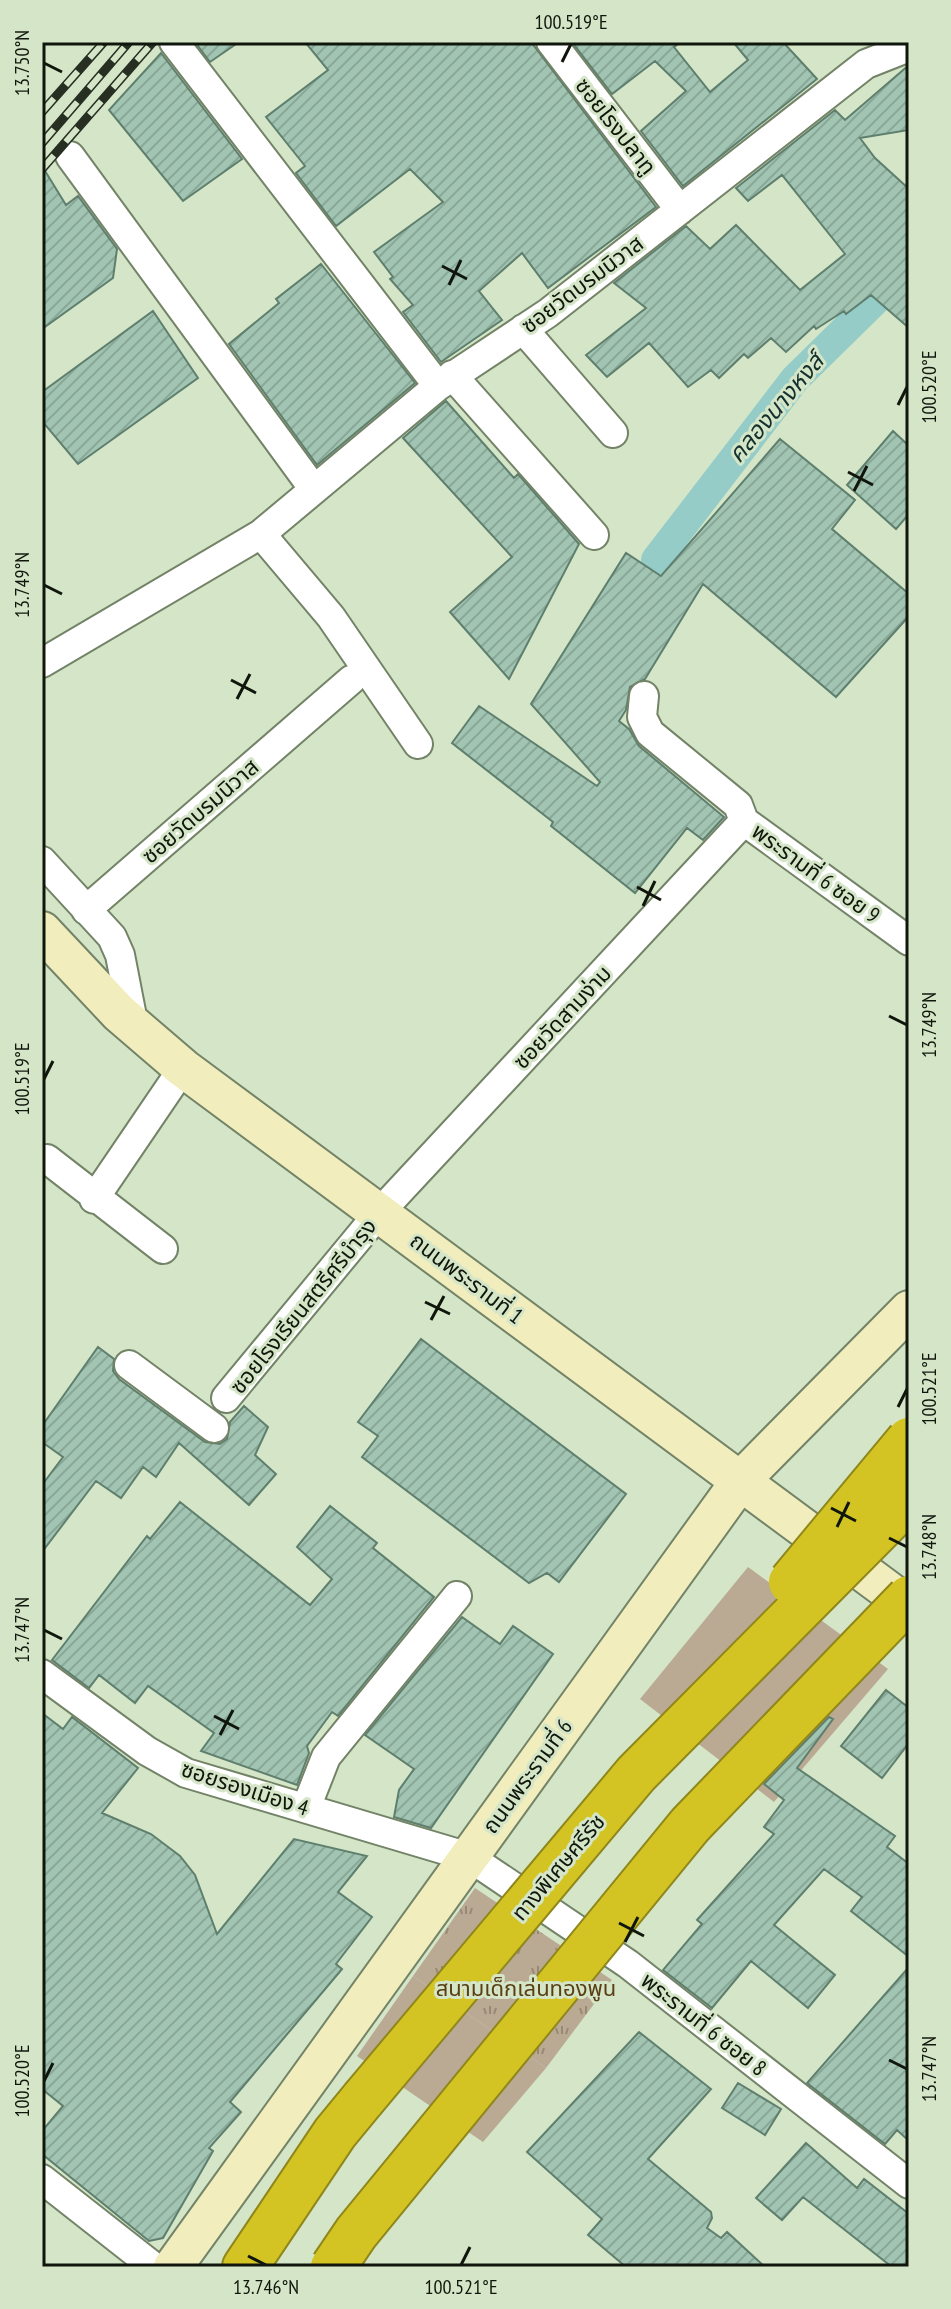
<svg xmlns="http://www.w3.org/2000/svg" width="951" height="2309" font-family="'PT Sans Narrow','Noto Sans Thai',sans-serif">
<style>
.grass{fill:url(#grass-tufts)}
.garden{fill:#baa993}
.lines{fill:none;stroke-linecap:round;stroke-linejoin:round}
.canal{stroke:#96ccc8;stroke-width:30}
.building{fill:url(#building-hatch);stroke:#5f7f6e;stroke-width:2}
.street-casing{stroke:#738367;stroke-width:32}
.secondary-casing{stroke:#738367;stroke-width:42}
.highway-casing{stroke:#8f871b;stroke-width:48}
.street{stroke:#fff;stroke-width:28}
.secondary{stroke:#f2edbd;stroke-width:38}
.highway{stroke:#d3c423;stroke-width:44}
.rail-casing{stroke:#272f22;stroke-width:9}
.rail{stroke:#d4e6c7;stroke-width:6;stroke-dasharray:18;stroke-linecap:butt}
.highway-bridge-casing{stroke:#8f871b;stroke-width:48;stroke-linecap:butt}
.highway-bridge{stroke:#d3c423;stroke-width:44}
.ticks{fill:none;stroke:#10160c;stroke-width:3}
.labels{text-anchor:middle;stroke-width:6;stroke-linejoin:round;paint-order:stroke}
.street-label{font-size:22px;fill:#10160c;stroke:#d4e6c7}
.park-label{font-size:22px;fill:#5a3e14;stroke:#d4e6c7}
.water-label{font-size:24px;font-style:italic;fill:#132f2e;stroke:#d4e6c7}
.neatline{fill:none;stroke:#10160c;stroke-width:3}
.ticks-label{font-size:20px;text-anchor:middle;fill:#10160c}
</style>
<defs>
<pattern id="grass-tufts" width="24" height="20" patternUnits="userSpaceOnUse" patternTransform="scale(2)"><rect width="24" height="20" fill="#baa993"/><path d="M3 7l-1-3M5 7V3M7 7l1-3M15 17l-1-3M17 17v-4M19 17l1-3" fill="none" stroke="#968976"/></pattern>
<pattern id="building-hatch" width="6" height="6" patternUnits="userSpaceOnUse" patternTransform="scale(2)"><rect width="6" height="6" fill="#a2c4b2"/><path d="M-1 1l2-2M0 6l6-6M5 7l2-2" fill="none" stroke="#8aa898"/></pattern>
</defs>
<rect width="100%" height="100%" fill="#d4e6c7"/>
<path class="grass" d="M475,1888L612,1980L546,2068L413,1976Z"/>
<path class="garden" d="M748,1567L888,1669L774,1802L640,1699Z
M413,1976L546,2068L483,2142L357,2056Z"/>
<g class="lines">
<path class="canal" d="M656,560L795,379L909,267"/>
</g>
<path class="building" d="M195,42H239L210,62Z
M305,42H531L656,207L548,288L522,253L479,291L502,320L441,362L403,312L413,305L390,279L393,277L374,252L443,202L410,169L336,226L296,173L305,166L266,117L328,70Z
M572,42H681L674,47L710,92L748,60L733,42H783L817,79L683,186L641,131L686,91L655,61L612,94Z
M161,53L242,159L183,201L109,110Z
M909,65V130L860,138L875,158L909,189V328L871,295L846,314L844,311L816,329L814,326L786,352L771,338L748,358L744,354L719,378L711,370L688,387L649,343L607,377L586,355L646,308L614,283L686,226L710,249L736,225L800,290L845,254L782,175L748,201L736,188L835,110L845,120Z
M42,166L66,205L78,196L117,249L113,278L42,329Z
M321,264L415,383L317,465L229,344L279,303L276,299Z
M153,311L198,378L78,464L42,421V392Z
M446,401L514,478L518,474L579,544L509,679L450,612L512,557L403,438Z
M893,431L909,446V514L896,529L847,485Z
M780,439L855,500L832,529L909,594V616L836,697L703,584L645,679L630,687L626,710L619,721L629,729L639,746L724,817L703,840L687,828L635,893L551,826L553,822L452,743L479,706L597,786L600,782L531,704L626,553L661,576Z
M421,1339L626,1494L559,1582L547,1573L529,1583L362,1457L378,1436L358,1422Z
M98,1347L114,1359L113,1371L119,1379L205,1442L220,1444L227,1439L230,1422L244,1406L268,1427L255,1455L276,1474L249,1505L179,1443L156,1477L143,1467L121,1498L96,1481L42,1552V1485L63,1457L42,1442V1426Z
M180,1502L310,1605L332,1579L297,1547L330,1506L377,1543L373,1548L434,1597L338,1716L332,1712L307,1746L309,1753L297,1785L201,1751L214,1733L148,1686L135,1703L99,1675L89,1688L52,1660L147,1536L150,1539Z
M462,1617L500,1644L513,1626L553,1654L431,1828L394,1817L399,1790L414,1769L365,1735Z
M886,1690L909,1708V1743L882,1778L841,1746Z
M42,1713L63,1729L72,1717L138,1768L102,1813L151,1834L180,1856L195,1875L217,1934L294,1839L367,1856L338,1892L372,1917L336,1964L342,1969L230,2102L241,2112L209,2148L213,2151L163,2238L149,2241L42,2154V2131L63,2106L42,2089Z
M829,1717L833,1719L797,1768L895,1836L887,1847L909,1864V1957L851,1911L862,1897L824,1869L774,1925L835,1975L808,2008L751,1961L712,2008L663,1970L702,1924L697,1920L774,1834L764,1827L784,1800L764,1784Z
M909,1967V2141L897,2130L885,2144L807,2083Z
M639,2032L711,2089L648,2159L711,2212L712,2218L707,2228L721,2238L727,2232L765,2267H626L588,2235L602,2219L527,2152Z
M738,2083L781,2109L765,2135L722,2108Z
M806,2143L857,2188L864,2179L909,2214V2267H892L803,2197L782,2220L756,2198Z"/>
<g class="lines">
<defs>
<path id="street" d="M174,42L438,386
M551,42L680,210
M70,156L313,488
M523,329L613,433
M452,375L594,535
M261,534L331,617L418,744
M42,663L261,534L438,386L548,313L866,64L909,47
M644,696L642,717L650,733L738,805L744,821L909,941
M42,861L112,937L120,955L134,1027
M86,910L351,680
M47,1159L163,1249
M94,1199L183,1068
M129,1365L214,1428
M226,1398L379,1213L744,821
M42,1674L147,1751L186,1773L469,1857L628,1964L909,2184
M306,1808L326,1757L457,1596
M42,2179L154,2267"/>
<path id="secondary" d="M42,931L119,1013L183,1068L909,1606
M173,2267L741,1480L909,1310"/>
<path id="highway" d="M245,2267L335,2133L363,2099"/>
</defs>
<use href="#street" class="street-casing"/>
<use href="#secondary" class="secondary-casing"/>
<use href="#highway" class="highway-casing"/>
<use href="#street" class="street"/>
<use href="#secondary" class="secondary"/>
<use href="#highway" class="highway"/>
<defs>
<path id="rail" d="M42,112L104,42
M42,143L129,42
M42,169L153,42"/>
</defs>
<use href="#rail" class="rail-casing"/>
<use href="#rail" class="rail"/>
<defs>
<path id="highway-bridge" d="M791,1582L909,1440
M363,2099L636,1774L909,1499
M333,2267L356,2233L690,1825L909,1598"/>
</defs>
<use href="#highway-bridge" class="highway-bridge-casing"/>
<use href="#highway-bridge" class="highway-bridge"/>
</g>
<path class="ticks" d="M562,62L571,44M44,63L62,72M442,266L467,279M449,285L461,260M898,405L907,387M848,472L873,485M854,491L867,466M44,585L62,594M231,680L256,693M237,699L250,674M637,887L661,900M643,906L655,881M889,1016L907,1025M44,1079L53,1061M425,1302L450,1314M431,1320L444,1296M898,1407L907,1389M831,1508L856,1521M837,1527L849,1502M889,1538L907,1547M44,1630L62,1639M214,1716L239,1729M220,1735L233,1710M619,1923L644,1936M625,1942L638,1917M889,2060L907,2069M44,2081L53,2063M248,2256L266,2265M461,2265L470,2247"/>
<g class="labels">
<g class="street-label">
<text transform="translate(616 126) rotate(52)" y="8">ซอยโรงปลาทู</text>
<text transform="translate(582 284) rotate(-37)" y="8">ซอยวัดบรมนิวาส</text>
<text transform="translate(200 811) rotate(-41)" y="8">ซอยวัดบรมนิวาส</text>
<text transform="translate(816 873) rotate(36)" y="8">พระรามที่ 6 ซอย 9</text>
<text transform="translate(562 1017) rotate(-47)" y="8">ซอยวัดสามง่าม</text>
<text transform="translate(467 1278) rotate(37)" y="8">ถนนพระรามที่ 1</text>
<text transform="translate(303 1306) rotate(-51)" y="8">ซอยโรงเรียนสตรีศรีบำรุง</text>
<text transform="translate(527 1776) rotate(-54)" y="8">ถนนพระรามที่ 6</text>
<text transform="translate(245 1788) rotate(18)" y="8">ซอยรองเมือง 4</text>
<text transform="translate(558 1867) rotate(-50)" y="8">ทางพิเศษศรีรัช</text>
<text transform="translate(704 2024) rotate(38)" y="8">พระรามที่ 6 ซอย 8</text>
</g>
<g class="park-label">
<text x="526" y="1996">สนามเด็กเล่นทองพูน</text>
</g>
<g class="water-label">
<text transform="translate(776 408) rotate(-50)" y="8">คลองนางหงส์</text>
</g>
</g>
<rect width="951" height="2309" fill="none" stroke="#d4e6c7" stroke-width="88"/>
<rect x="44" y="44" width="863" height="2221" class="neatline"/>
<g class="ticks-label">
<text x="571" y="29">100.519°E</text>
<text transform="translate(22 63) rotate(-90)" y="7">13.750°N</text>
<text transform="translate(929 387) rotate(-90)" y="7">100.520°E</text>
<text transform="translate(22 585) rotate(-90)" y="7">13.749°N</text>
<text transform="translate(929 1025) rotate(-90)" y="7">13.749°N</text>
<text transform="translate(22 1079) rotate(-90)" y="7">100.519°E</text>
<text transform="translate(929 1389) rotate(-90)" y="7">100.521°E</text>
<text transform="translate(929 1547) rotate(-90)" y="7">13.748°N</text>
<text transform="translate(22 1630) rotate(-90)" y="7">13.747°N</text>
<text transform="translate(929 2069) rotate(-90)" y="7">13.747°N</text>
<text transform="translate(22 2081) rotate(-90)" y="7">100.520°E</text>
<text x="266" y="2294">13.746°N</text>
<text x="461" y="2294">100.521°E</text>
</g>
</svg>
